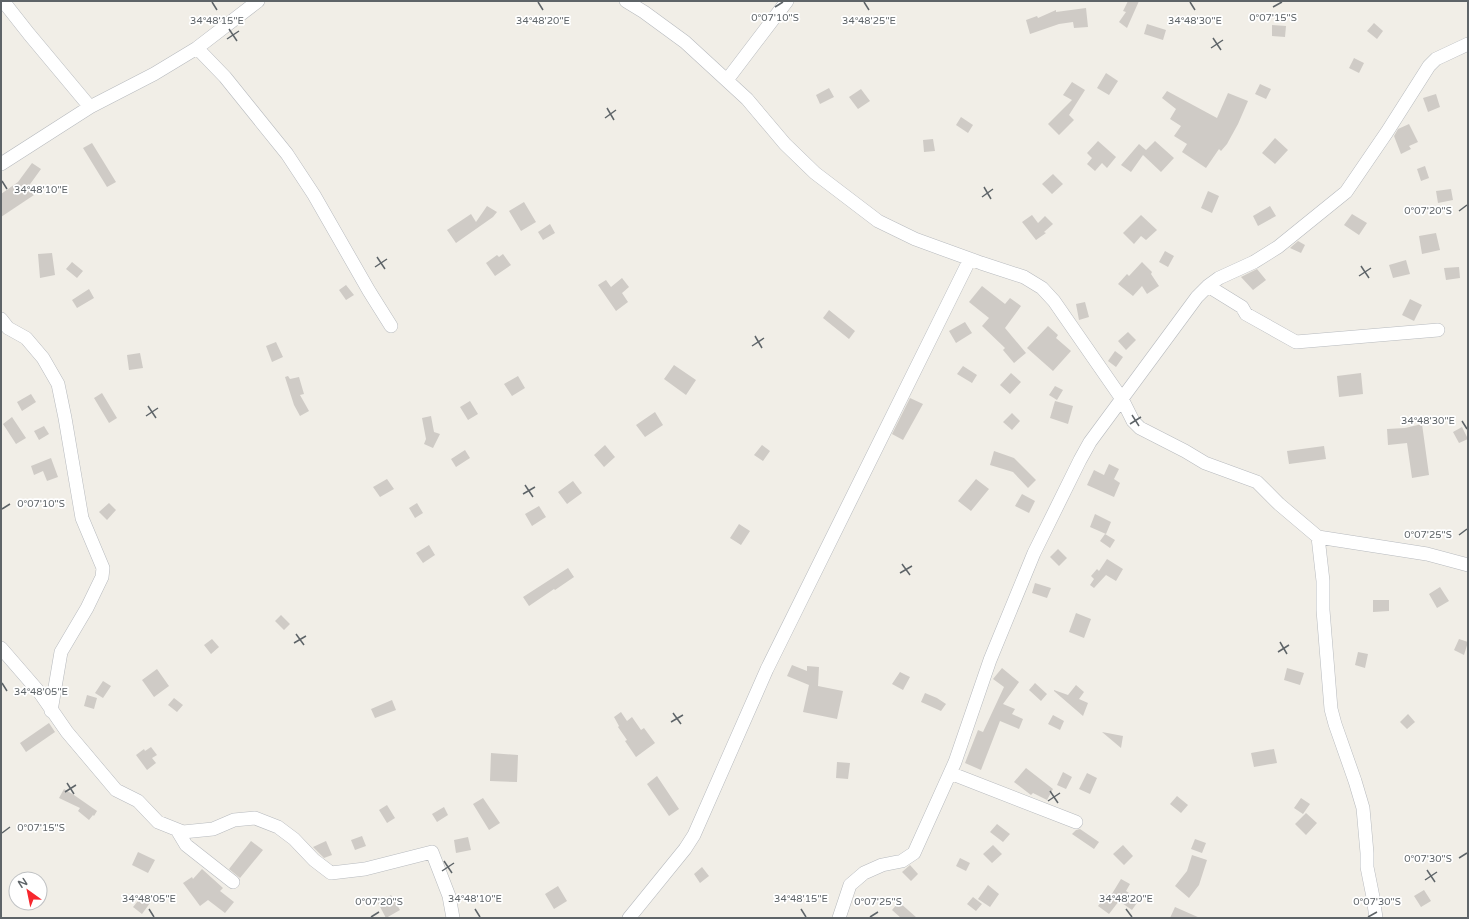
<svg xmlns="http://www.w3.org/2000/svg" width="1469" height="919" font-family="'Varela Round',sans-serif">
<style>
.building{fill:#cfcbc6}
.lines{fill:none;stroke-linecap:round;stroke-linejoin:round}
.street-casing{stroke:#b7babe;stroke-width:14}
.street{stroke:#fff;stroke-width:13}
.ticks{fill:none;stroke:#5e6468;stroke-width:1.5}
.ticks-label{font-size:10px;text-anchor:middle;fill:#5e6468;stroke:#fff;stroke-width:3.5;stroke-linejoin:round;paint-order:stroke}
</style>
<rect width="100%" height="100%" fill="#f1eee7"/>
<path class="building" d="M1128,1H1139L1127,28L1119,22L1126,12L1123,11Z
M1086,8L1088,27L1074,28L1073,22L1059,24L1030,34L1026,20L1037,16L1038,18L1056,10V12Z
M1374,23L1383,31L1377,39L1367,31Z
M1147,24L1166,30L1163,40L1144,34Z
M1272,25L1286,26L1285,37L1272,36Z
M1354,58L1364,63L1359,73L1349,68Z
M1106,73L1118,81L1109,95L1097,88Z
M1072,82L1085,90L1069,115L1074,120L1059,135L1048,124L1072,100L1063,95Z
M1260,84L1271,89L1266,99L1255,94Z
M829,88L834,97L820,104L816,95Z
M861,89L870,101L858,109L849,97Z
M1167,91L1217,118L1228,93L1248,101L1238,124L1227,144L1221,151L1219,149L1206,168L1182,152L1187,144L1174,136L1181,126L1170,119L1176,109L1162,98Z
M1436,94L1440,107L1428,112L1423,98Z
M961,117L973,125L968,133L956,125Z
M1409,124L1418,142L1409,146L1411,149L1401,154L1394,136L1398,129Z
M1275,138L1288,150L1275,164L1262,153Z
M933,139L935,151L924,152L923,140Z
M1098,141L1116,157L1107,168L1102,163L1095,171L1087,164L1092,158L1087,153Z
M1155,141L1174,158L1161,172L1143,155L1131,172L1121,165L1139,144L1146,150Z
M92,143L116,182L107,187L83,148Z
M32,163L41,169L28,187L34,195L1,217V194L18,182Z
M1425,166L1429,178L1421,181L1417,169Z
M1053,174L1063,184L1052,194L1042,184Z
M1451,189L1453,200L1438,203L1436,191Z
M1208,191L1219,196L1212,213L1201,208Z
M524,202L536,222L521,231L509,211Z
M487,206L497,212L493,217L456,243L447,230L471,214L476,222Z
M1270,206L1276,216L1258,226L1253,216Z
M1352,214L1367,223L1359,235L1344,225Z
M1032,215L1038,223L1045,216L1053,224L1044,232L1046,233L1036,240L1022,222Z
M1141,215L1157,230L1146,240L1141,236L1134,244L1123,233Z
M550,224L555,233L543,240L538,232Z
M1436,233L1440,250L1422,254L1419,236Z
M1298,241L1305,245L1301,253L1290,248Z
M1165,251L1174,256L1168,267L1159,262Z
M52,253L55,275L40,278L38,254Z
M503,254L511,265L495,276L486,263L497,255L499,257Z
M1406,260L1410,274L1393,278L1389,265Z
M72,262L83,271L77,278L66,269Z
M1142,262L1152,272L1151,274L1159,286L1147,294L1142,286L1133,296L1118,284L1127,274L1129,276Z
M1459,267L1460,278L1446,280L1444,268Z
M1257,269L1266,280L1253,290L1241,277Z
M622,278L629,287L622,293L628,302L616,311L598,285L606,280L611,287Z
M346,285L354,295L346,300L339,290Z
M982,286L1005,304L1010,298L1021,306L1005,328L1026,353L1014,363L1003,350L1005,348L982,326L989,318L969,302Z
M89,289L94,298L77,308L72,300Z
M1410,299L1422,305L1414,321L1402,315Z
M1085,302L1089,317L1079,320L1076,304Z
M829,310L855,331L849,339L823,318Z
M965,322L972,333L956,343L949,331Z
M1048,326L1058,335L1056,338L1071,351L1053,371L1027,348Z
M1128,332L1136,340L1126,350L1118,341Z
M276,342L283,357L272,362L266,346Z
M1115,351L1123,357L1116,367L1108,361Z
M140,353L143,368L129,370L127,355Z
M674,365L696,380L686,395L664,379Z
M963,366L977,375L972,383L957,374Z
M1011,373L1021,382L1010,394L1000,385Z
M1361,373L1363,394L1339,397L1337,376Z
M288,376L290,379L299,377L304,394L300,395L309,411L300,416L294,405L285,377Z
M518,376L525,388L512,396L504,384Z
M1055,386L1063,390L1057,400L1049,395Z
M102,393L117,418L109,423L94,398Z
M31,394L36,402L22,411L17,402Z
M910,398L923,404L903,440L892,434Z
M470,401L478,414L468,420L460,407Z
M1055,401L1073,406L1068,424L1050,418Z
M655,412L663,425L645,437L636,425Z
M1012,413L1020,421L1012,430L1003,422Z
M431,416L434,432L440,434L433,448L424,444L426,439L422,418Z
M12,417L26,438L16,444L3,424Z
M1422,424L1429,475L1412,478L1407,443L1388,445L1387,429L1405,428Z
M44,426L49,434L39,440L34,431Z
M1462,427L1468,439L1459,443L1453,432Z
M605,445L615,457L604,467L594,455Z
M762,445L770,451L763,461L754,455Z
M1324,446L1326,459L1289,464L1287,451Z
M465,450L470,458L456,467L451,459Z
M994,451L1014,458L1036,480L1028,488L1013,472L990,465Z
M51,458L58,477L47,481L43,471L34,475L31,466Z
M1109,464L1119,469L1114,479L1120,483L1114,497L1087,485L1094,470L1104,475Z
M387,479L394,489L380,497L373,487Z
M976,479L989,489L971,511L958,501Z
M573,481L582,493L567,504L558,492Z
M1022,494L1035,501L1029,513L1015,506Z
M109,503L116,510L107,520L99,512Z
M417,503L423,513L415,518L409,508Z
M539,506L546,517L532,526L525,514Z
M1095,514L1111,522L1106,534L1090,527Z
M739,524L750,531L741,545L730,538Z
M1105,534L1115,540L1110,548L1100,541Z
M429,545L435,555L423,563L416,553Z
M1058,549L1067,558L1059,566L1050,557Z
M1107,559L1123,569L1116,581L1106,575L1094,588L1090,585L1094,579L1091,576L1097,569L1099,571Z
M568,568L574,577L555,590L554,589L529,606L523,597Z
M1035,583L1051,588L1047,598L1032,593Z
M1440,587L1449,601L1437,608L1429,594Z
M1373,600H1389V611L1373,612Z
M1076,613L1091,619L1084,638L1069,632Z
M281,615L290,624L284,630L275,621Z
M212,639L219,647L211,654L204,645Z
M1459,639L1468,642L1464,655L1454,650Z
M1358,652L1368,654L1365,668L1355,665Z
M792,665L807,671V666L819,667L818,686L843,691L837,719L803,712L809,685L787,676Z
M1002,668L1019,682L1003,704L1015,709L1012,714L1023,719L1019,729L1000,721L981,770L965,763L978,730L983,732L1004,687L993,679Z
M1287,668L1304,673L1300,685L1284,680Z
M157,669L169,686L154,697L142,680Z
M900,672L910,677L903,690L892,684Z
M103,681L111,686L103,698L95,693Z
M1035,683L1047,694L1041,701L1029,690Z
M1076,685L1084,692L1079,699L1088,703L1083,716L1054,691V690L1068,695Z
M925,693L937,698L946,704L941,711L921,702Z
M87,695L97,698L94,709L84,706Z
M174,698L183,705L177,712L168,705Z
M392,700L396,710L375,718L371,709Z
M621,712L627,721L632,717L641,730L644,728L655,743L636,757L625,741L627,740L618,727L619,726L614,717Z
M1408,714L1415,722L1407,729L1400,722Z
M1053,715L1064,721L1060,730L1048,724Z
M49,723L55,732L26,752L20,743Z
M1102,732L1123,736L1121,748Z
M151,747L157,755L152,758L156,763L147,770L136,755L144,749L145,751Z
M1274,749L1277,763L1254,767L1251,753Z
M491,753L518,755L517,782L490,781Z
M837,762L850,763L848,779L836,778Z
M1026,768L1053,789L1047,800L1033,793L1031,795L1014,782Z
M1063,772L1072,777L1066,789L1057,785Z
M1087,773L1097,778L1090,794L1079,789Z
M657,776L679,809L669,816L647,784Z
M64,789L74,795L97,811L94,816L93,815L89,820L78,811L80,808L59,798Z
M1177,796L1188,805L1181,813L1170,804Z
M483,798L500,823L489,830L473,804Z
M1301,798L1310,804L1303,814L1294,808Z
M387,805L395,818L387,823L379,810Z
M444,807L448,815L437,822L432,814Z
M1306,813L1317,823L1306,835L1295,824Z
M997,824L1010,834L1003,842L990,832Z
M1080,829L1099,842L1094,849L1072,834L1076,830Z
M362,836L366,846L355,850L351,840Z
M468,837L471,850L456,853L454,840Z
M1195,839L1206,843L1202,853L1191,849Z
M251,841L263,850L240,878L229,869Z
M326,841L332,855L324,858L313,847Z
M993,845L1002,854L992,863L983,854Z
M1123,845L1133,856L1124,865L1113,854Z
M138,852L155,860L148,873L132,865Z
M1192,855L1207,860L1199,885L1189,898L1175,886L1187,871Z
M960,858L970,863L966,871L956,866Z
M910,865L918,874L911,881L902,872Z
M702,867L709,876L700,883L694,874Z
M202,869L223,888L220,891L234,902L225,913L208,900L200,906L183,883L192,877L193,879Z
M1121,879L1130,884L1126,891L1139,900L1132,910L1119,901L1109,914L1098,906L1107,894L1110,897Z
M988,885L999,894L990,907L978,899Z
M558,886L567,901L554,909L545,894Z
M1424,890L1431,901L1421,907L1414,896Z
M391,895L400,910L386,918L378,903Z
M142,896L150,903L142,914L133,907Z
M973,897L982,904L976,911L967,904Z
M899,902L917,918H901L892,910Z
M1175,907L1200,918H1170Z"/>
<g class="lines">
<defs>
<path id="street" d="M3,1L29,34L90,107
M626,1L644,12L685,42L747,99L785,144L815,173L878,221L915,239L981,263L1024,277L1042,288L1054,301L1122,399L1133,421L1140,428L1185,451L1205,463L1257,482L1279,504L1318,537L1427,554L1468,565
M197,48L225,77L287,154L314,195L369,291L391,326
M727,80L787,1
M1,164L90,107L154,74L197,48L258,1
M1208,286L1242,307L1246,314L1296,342L1438,330
M1,319L8,328L26,338L43,358L58,384L65,418L82,518L103,568L102,577L87,608L61,652L51,711
M1318,537L1323,581V610L1331,709L1335,724L1355,781L1363,808L1367,853V867L1373,897L1376,918
M1,648L40,693L67,732L116,790L138,801L158,822L183,832L213,829L234,820L255,818L278,827L294,839L314,860L331,873L365,869L432,852L449,896L453,918
M950,773L1076,822
M177,830L186,845L233,882
M629,918L685,849L694,835L767,669L970,259
M839,918L850,885L864,873L882,865L902,861L914,853L955,762L990,660L1034,553L1080,460L1090,442L1197,297L1208,286L1219,278L1254,262L1278,247L1346,192L1387,132L1429,66L1436,59L1468,44"/>
</defs>
<use href="#street" class="street-casing"/>
<use href="#street" class="street"/>
</g>
<path class="ticks" d="M212,2L217,10M538,2L543,10M864,2L869,10M1190,2L1195,10M775,7L783,2M1273,7L1282,2M229,29L237,41M1213,38L1221,50M227,39L239,31M1211,48L1223,40M607,108L614,120M605,118L616,110M2,181L7,189M984,187L991,199M982,197L993,189M1459,211L1467,205M377,257L385,269M1361,266L1369,278M375,267L387,259M1359,276L1371,268M755,336L762,348M752,346L764,338M148,406L156,418M1132,415L1139,426M146,416L158,408M1462,421L1467,429M1130,424L1141,417M525,485L533,497M523,494L535,487M2,509L10,504M1459,535L1467,529M902,564L910,575M900,573L912,566M296,634L304,645M1280,642L1287,654M294,643L306,636M1278,652L1289,645M2,683L7,691M673,713L681,724M671,722L683,715M67,783L74,794M1050,791L1058,803M65,792L76,785M1048,801L1060,793M2,833L10,827M1459,858L1467,853M444,861L452,873M1427,870L1435,882M442,871L454,863M1425,880L1437,872M149,909L154,917M475,909L480,917M801,909L806,917M1126,909L1132,917M371,917L379,912M870,917L878,912M1368,917L1377,912"/>
<g class="ticks-label">
<text x="775" y="21">0°07'10"S</text>
<text x="1273" y="21">0°07'15"S</text>
<text x="217" y="24">34°48'15"E</text>
<text x="543" y="24">34°48'20"E</text>
<text x="869" y="24">34°48'25"E</text>
<text x="1195" y="24">34°48'30"E</text>
<text x="41" y="193">34°48'10"E</text>
<text x="1428" y="214">0°07'20"S</text>
<text x="1428" y="424">34°48'30"E</text>
<text x="41" y="507">0°07'10"S</text>
<text x="1428" y="538">0°07'25"S</text>
<text x="41" y="695">34°48'05"E</text>
<text x="41" y="831">0°07'15"S</text>
<text x="1428" y="862">0°07'30"S</text>
<text x="149" y="902">34°48'05"E</text>
<text x="475" y="902">34°48'10"E</text>
<text x="801" y="902">34°48'15"E</text>
<text x="1126" y="902">34°48'20"E</text>
<text x="379" y="905">0°07'20"S</text>
<text x="878" y="905">0°07'25"S</text>
<text x="1377" y="905">0°07'30"S</text>
</g>
<rect width="1469" height="919" fill="none" stroke="#5e6468" stroke-width="4"/>
<g transform="translate(28 891) rotate(327)"><circle r="19" fill="#ffffff" stroke="#bfc1c3"/>
<path d="M0-3L7 15L0 10L-7 15Z" fill="#f7272e"/>
<text y="-6" font-size="11" font-weight="bold" text-anchor="middle" fill="#5e6468">N</text>
</g>
</svg>
